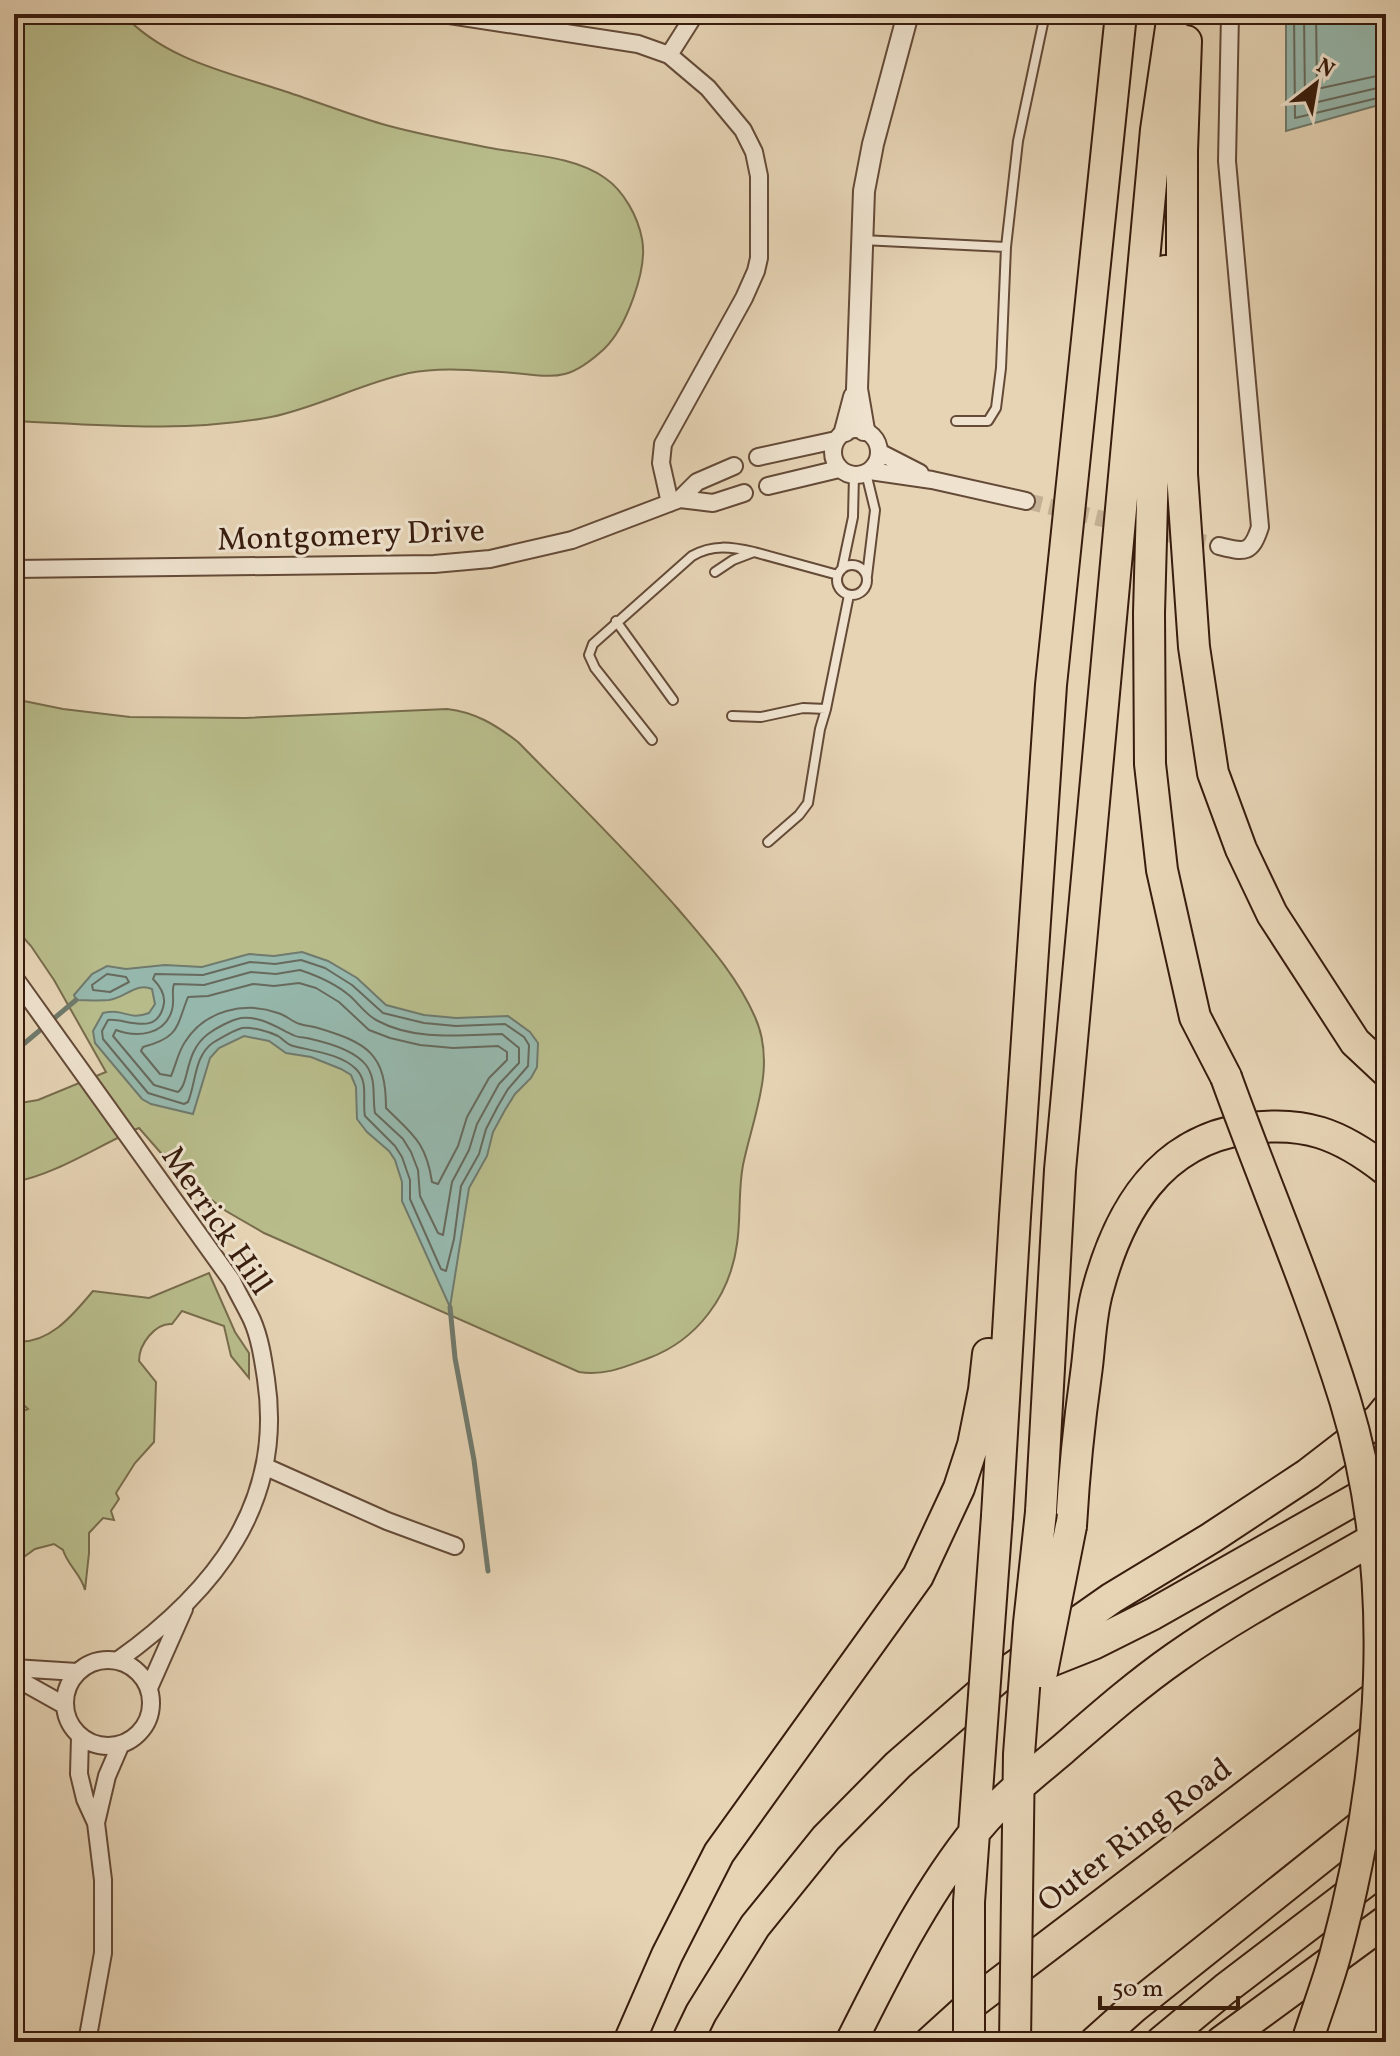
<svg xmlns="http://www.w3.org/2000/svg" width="1400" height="2056" font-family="Vollkorn,serif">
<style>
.green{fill:#b8bc8b;stroke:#786c4c;stroke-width:2}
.water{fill:#96b8ad;stroke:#707a6d;stroke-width:2}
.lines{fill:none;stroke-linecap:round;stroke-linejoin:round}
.shore{stroke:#676a5d;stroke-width:2}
.stream{stroke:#707a6d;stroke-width:5}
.minor-tunnel{stroke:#c3af93;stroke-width:16;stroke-dasharray:16 8;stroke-linecap:butt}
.service-casing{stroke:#644a37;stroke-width:12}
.minor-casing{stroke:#644a37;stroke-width:20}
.tertiary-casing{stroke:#644a37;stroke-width:24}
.motorway-casing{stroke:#381c0d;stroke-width:34}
.service{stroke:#efe3cf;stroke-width:8}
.minor{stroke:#efe3cf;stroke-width:16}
.tertiary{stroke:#efe3cf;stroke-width:20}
.motorway{stroke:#e6d4b5;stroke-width:30}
.motorway-bridge-casing{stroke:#381c0d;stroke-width:34;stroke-linecap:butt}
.motorway-bridge{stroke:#e6d4b5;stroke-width:30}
.labels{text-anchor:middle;stroke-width:6;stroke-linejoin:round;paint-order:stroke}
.street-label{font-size:32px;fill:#381c0d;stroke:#efe3cf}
</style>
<rect width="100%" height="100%" fill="#e6d4b5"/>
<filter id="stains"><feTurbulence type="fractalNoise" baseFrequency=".0025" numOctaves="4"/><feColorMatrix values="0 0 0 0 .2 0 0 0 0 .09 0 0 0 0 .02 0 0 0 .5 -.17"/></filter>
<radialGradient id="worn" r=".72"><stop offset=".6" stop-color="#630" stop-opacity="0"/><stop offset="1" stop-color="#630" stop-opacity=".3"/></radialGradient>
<path class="green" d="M14,14H123C164,59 226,72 281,90C315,101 348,114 382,124C417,134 455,141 491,148C528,155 574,156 605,178C624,191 638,217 642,239C648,269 626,328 604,349C564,386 552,375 501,372C471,370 439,367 409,373C362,383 319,407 271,417C186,433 99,425 14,421Z
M14,699L63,709L130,717L245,718L447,709C475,712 496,725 518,742C572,797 627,851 678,909C707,943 737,976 755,1017C777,1066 753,1116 743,1165C738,1191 741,1218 737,1244C730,1296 697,1340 649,1358C625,1367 605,1376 579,1372L264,1233L226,1211L182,1177L139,1128C99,1145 57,1174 14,1182V1104L38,1100L106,1072L54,980L31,946L14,927Z
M209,1273L235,1332L249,1353V1378L231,1356L224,1326L182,1311L172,1324C155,1323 139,1344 139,1361L156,1382L154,1442L135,1463L116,1493L119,1499L111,1511L114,1520L103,1518L89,1533V1553L85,1590C81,1574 68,1566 63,1550L54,1544L35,1549L14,1564V1415L28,1409L14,1396V1341C48,1346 73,1315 93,1291L149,1298Z"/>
<path class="water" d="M1286,14H1386V103L1286,131Z
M302,952L328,961L357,978L386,1005L424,1015L456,1018L508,1016L530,1032L538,1043L537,1067L531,1078L515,1094L505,1110L493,1132L487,1156L469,1188L450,1307L402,1201V1182L395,1160L389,1151L367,1132L357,1119L356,1087L351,1075L341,1069L311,1057L286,1053L269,1041L244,1036L219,1048L210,1058L193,1114L151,1104L142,1099L95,1043L93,1031L103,1013C126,1008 127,1021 149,1013L155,1004L152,989C136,982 125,998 109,1000C99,1001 86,1000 76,1000L74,995L92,974L107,966L126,969L165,965L202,967L249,954L274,956Z"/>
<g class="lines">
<path class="shore" d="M1294,14L1295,118L1386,96
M1304,14L1305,105L1386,86
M1316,14L1317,89L1386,74
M301,960L325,968L352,985L383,1013L424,1023L456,1026L505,1024L524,1037L529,1045L528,1066L508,1089L498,1106L486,1129L479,1154L461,1186L454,1239L446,1271L441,1269L410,1199V1180L402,1157L395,1146L365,1116C362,1100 369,1082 356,1069C341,1054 313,1051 293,1046C287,1045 283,1039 278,1036C268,1031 252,1027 242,1028C234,1030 221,1038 214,1042C194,1055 196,1083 188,1102L184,1104L148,1093L103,1039L102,1031L108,1020C124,1017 158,1039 164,1003C165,993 160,986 153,979L155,974L203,975L250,962L275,964Z
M300,970C318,976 336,984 350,996C359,1004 367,1016 378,1021C415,1041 461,1035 502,1034L519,1048V1063L499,1084L477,1124L469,1150L452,1182L443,1235L438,1233L420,1196L418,1170L411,1152L403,1139L375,1113C372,1096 377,1080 366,1065C354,1050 329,1043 311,1039C306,1037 298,1038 293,1035C276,1027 261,1016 241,1018C231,1020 216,1028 208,1034C184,1052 190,1083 178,1092L154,1085L113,1036L116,1030C137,1038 165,1035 172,1010C175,1000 171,992 174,984L204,985L251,972L276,974Z
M107,974L126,977L129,982L110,992L93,990L92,985Z
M299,983L316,988L339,1002L369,1030L390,1038L420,1045L453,1048L498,1046L507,1052V1060L489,1078L467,1117L458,1146L438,1184L432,1182C426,1142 413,1135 386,1108C386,1054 368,1043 318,1028C312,1026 305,1026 300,1024C292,1022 286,1015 278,1013C245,1001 205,1010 185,1042C178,1052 176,1065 171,1076L160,1074L141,1051L143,1047C180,1037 176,1027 188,997L208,996L253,984L274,986Z"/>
<path class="stream" d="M14,1052L76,1000
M450,1307L455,1358L474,1460L488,1571"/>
<path class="minor-tunnel" d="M1026,501L1219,546"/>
<defs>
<path id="service" d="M862,240L1006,247
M956,421H988L996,408L1001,368L1006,247L1018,141L1045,14
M866,473L875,510L867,576
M837 580a15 15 0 1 1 30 0a15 15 0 1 1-30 0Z
M842,569L853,517L854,475
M715,572L733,560L754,552L838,575
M616,621L673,700
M732,716L761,717L803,708L826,709L849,595
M652,740L595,668L589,655L593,644L692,556C713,544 731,547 754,552
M768,842L799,815L808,803L820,729L826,709"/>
<path id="minor" d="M443,14L638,44L669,55L708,88L743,130L754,152L759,176V258L756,271L744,298L663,444L661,463L670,503
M669,55L695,14
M833 452a23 23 0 1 1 46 0a23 23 0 1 1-46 0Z
M879,452L920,473
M758,457L836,440
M870,471L932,480L1026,501
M768,486L839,469
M680,499L713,503L744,493
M1219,546C1244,552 1251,555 1260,527L1227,161L1230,14
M14,569L434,564L490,559L572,540L680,499L697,482L734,466
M14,977L232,1281C238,1294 246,1307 252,1320C260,1338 263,1359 266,1379C285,1504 214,1592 117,1661
M266,1467L387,1521L455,1546
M65 1703a43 43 0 1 1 86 0a43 43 0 1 1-86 0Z
M14,1668L77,1672
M14,1677L64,1705
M149,1688L184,1609
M80,1737L79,1774L85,1799L96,1823L103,1880V1953L87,2042
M96,1823L107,1776L120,1746"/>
<path id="tertiary" d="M864,430L857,389L864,191L873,144L908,14
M845,431L854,397"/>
<path id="motorway" d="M1186,41L1182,151V474L1194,647L1213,773L1241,849L1272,914L1355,1042L1386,1071
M1165,271L1154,429L1149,613L1150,764L1162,870L1195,1017L1226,1077
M1041,1512L1060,1170L1156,130L1173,14
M997,1516L1015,1216L1051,685L1121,14
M1071,1526C1074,1474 1079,1424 1086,1374C1090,1346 1090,1316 1098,1289C1119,1211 1159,1142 1245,1129C1304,1120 1340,1134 1386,1170
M1030,1669L1093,1644L1153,1614L1386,1482
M629,2042L667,1955L719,1853L918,1576L959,1488L973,1445L984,1390L988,1354
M687,2042L701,2013L755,1926L826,1838L898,1765L998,1678L1112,1598L1211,1538L1308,1474L1378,1420L1386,1410
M930,2042L974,2002L1386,1689
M1095,2042L1133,2008L1386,1806
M1161,2042L1225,1989L1386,1866
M1221,2042L1386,1921"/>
</defs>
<use href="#service" class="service-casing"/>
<use href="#minor" class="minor-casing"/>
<use href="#tertiary" class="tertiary-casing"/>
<use href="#motorway" class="motorway-casing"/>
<use href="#service" class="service"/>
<use href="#minor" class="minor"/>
<use href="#tertiary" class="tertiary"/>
<use href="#motorway" class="motorway"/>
<defs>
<path id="motorway-bridge" d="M1226,1077C1265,1185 1311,1291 1345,1400C1400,1580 1384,1776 1335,1956C1327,1985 1316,2013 1307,2042
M1042,1672L1071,1526
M851,2042C886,1972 922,1900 970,1838C995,1804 1030,1777 1062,1750C1099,1718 1135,1686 1175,1658C1237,1614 1306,1578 1372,1540
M969,2042V1902L997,1516
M1015,2042L1019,1754L1029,1623L1041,1512"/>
</defs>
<use href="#motorway-bridge" class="motorway-bridge-casing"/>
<use href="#motorway-bridge" class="motorway-bridge"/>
</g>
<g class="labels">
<g class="street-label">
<text transform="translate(351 534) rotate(-2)" y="11">Montgomery Drive</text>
<text transform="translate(218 1220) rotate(56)" y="11">Merrick Hill</text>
<text transform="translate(1134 1834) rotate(-37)" y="11">Outer Ring Road</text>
</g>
</g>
<rect width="1400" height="2056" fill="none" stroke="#e6d4b5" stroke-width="48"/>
<rect x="16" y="16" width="1368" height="2024" fill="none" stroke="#381c0d" stroke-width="4"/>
<rect x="24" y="24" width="1352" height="2008" fill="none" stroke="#381c0d" stroke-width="2"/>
<g transform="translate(1316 84) rotate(31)" stroke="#efe3cf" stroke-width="6" paint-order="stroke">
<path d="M0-6L14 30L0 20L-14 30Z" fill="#381c0d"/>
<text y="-12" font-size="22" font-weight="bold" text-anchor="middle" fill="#381c0d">N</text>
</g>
<path d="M1100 1996v12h138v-12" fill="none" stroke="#381c0d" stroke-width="4"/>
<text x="1112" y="1996" font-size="24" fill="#381c0d" stroke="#efe3cf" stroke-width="6" paint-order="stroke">50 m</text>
<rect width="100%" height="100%" filter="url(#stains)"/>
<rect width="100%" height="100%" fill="url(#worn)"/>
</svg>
